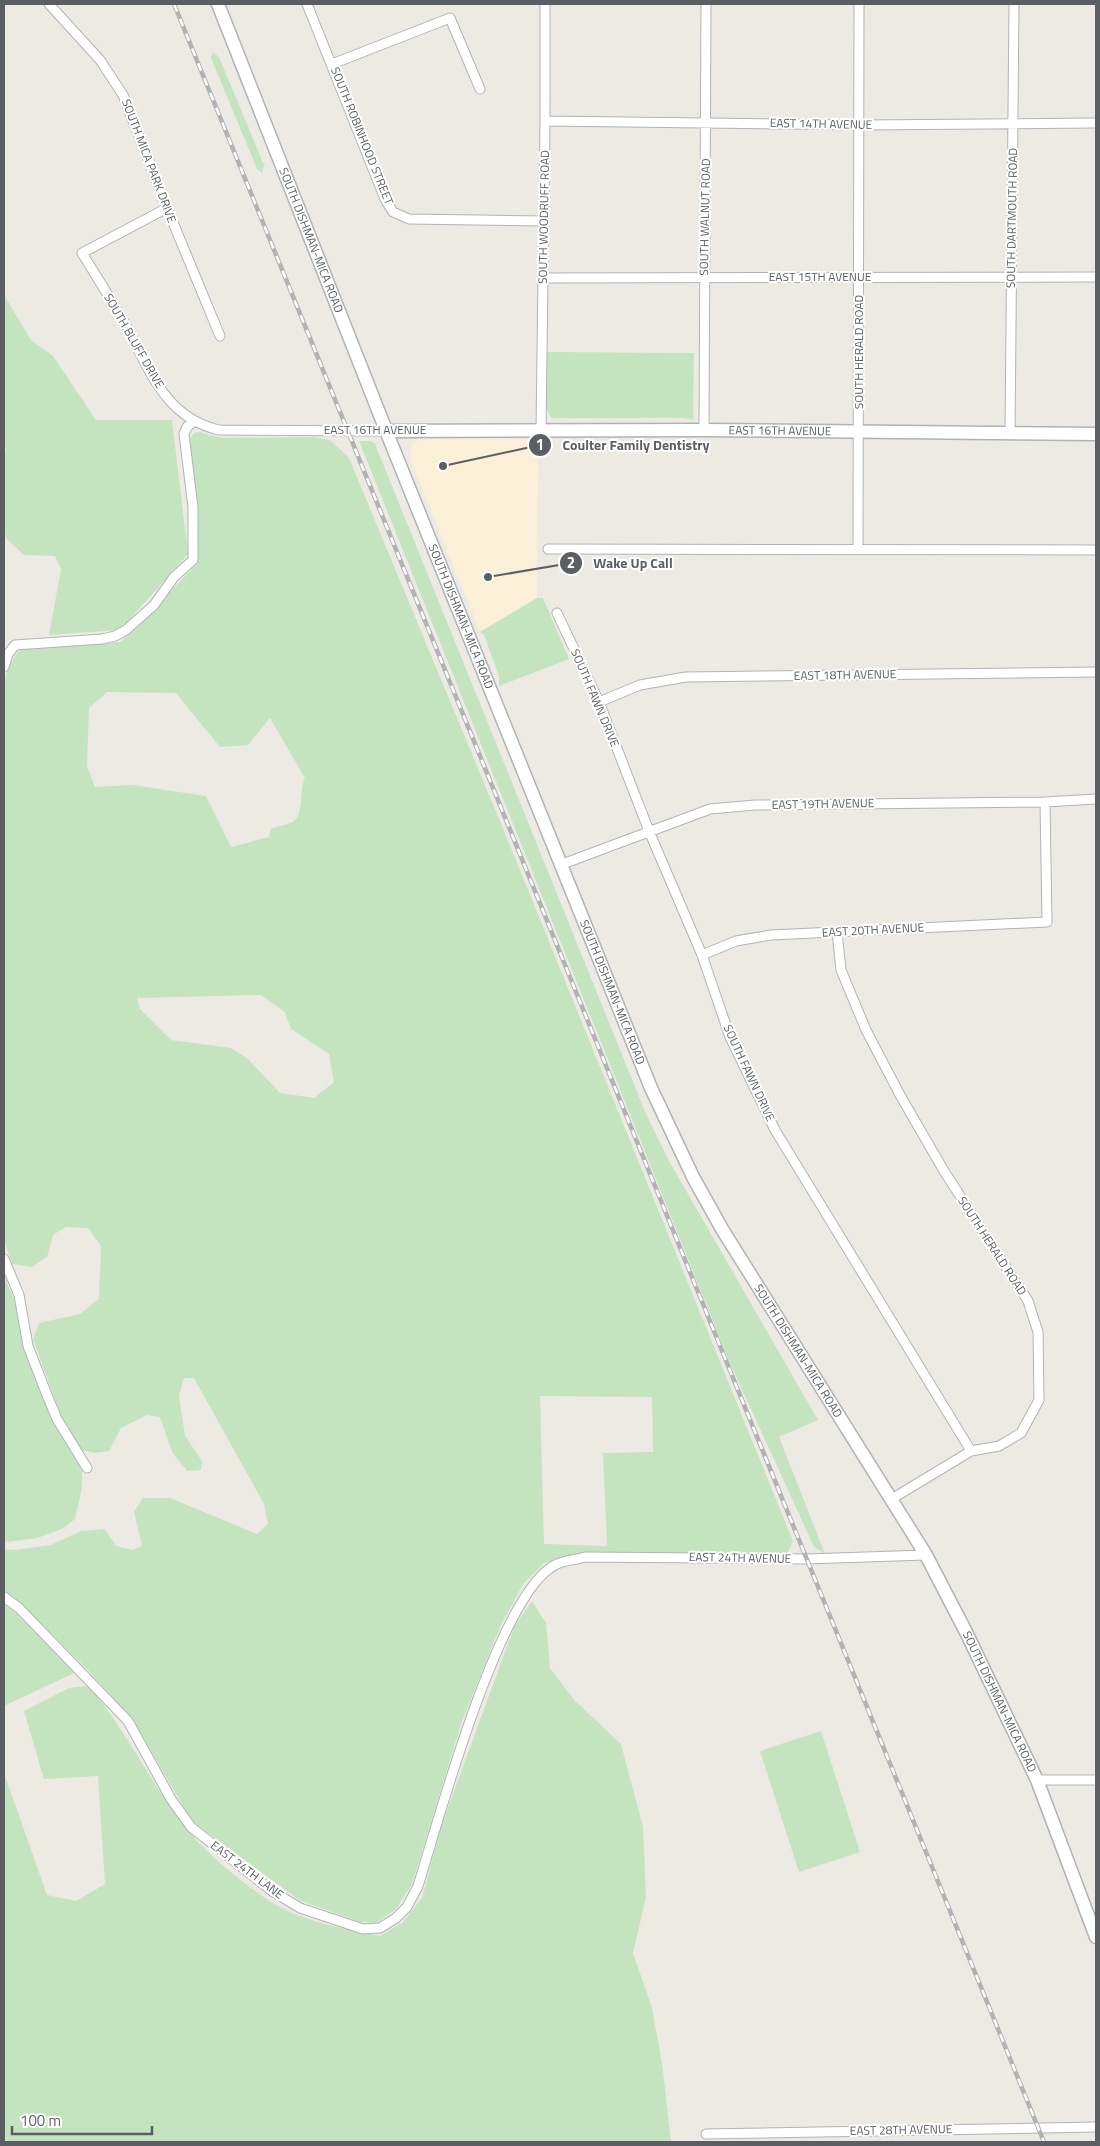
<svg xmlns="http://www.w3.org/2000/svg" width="1100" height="2146" font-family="'Titillium Web',sans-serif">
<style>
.commercial{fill:#fcefd8}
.green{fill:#c4e4c0;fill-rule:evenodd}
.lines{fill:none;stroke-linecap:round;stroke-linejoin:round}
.minor-casing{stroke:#b0b4b8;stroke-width:11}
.secondary-casing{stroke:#afb3b7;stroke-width:15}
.minor{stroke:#fff;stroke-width:9}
.secondary{stroke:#fff;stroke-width:12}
.rail-casing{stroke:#b1b2b3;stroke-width:4.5}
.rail{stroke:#fff;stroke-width:2.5;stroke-dasharray:8;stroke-linecap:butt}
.labels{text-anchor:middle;stroke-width:4;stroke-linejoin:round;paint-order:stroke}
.street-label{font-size:12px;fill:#5b5f63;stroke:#fff}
.leader{fill:none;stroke:#5b5f63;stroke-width:2}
.callout-dot{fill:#5b5f63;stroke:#fff;stroke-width:2}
.mark-label{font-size:15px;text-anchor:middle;font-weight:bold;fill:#fff}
.callout-label{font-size:14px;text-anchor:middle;font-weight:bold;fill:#5b5f63;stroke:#fff;stroke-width:4;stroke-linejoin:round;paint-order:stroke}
</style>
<rect width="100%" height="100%" fill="#ede9e3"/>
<path class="commercial" d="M421,439H538L537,598L480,632L410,458L411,446L414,442Z"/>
<path class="green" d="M213,52L219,57L264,165L262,173L257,169L211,58Z
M4,295L31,340L53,356L96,420H172L188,554L120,630L49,635L61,569L55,556L24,555L7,539L4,530V460L6,448L4,446Z
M546,352L694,353L693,420L683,418H552C541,409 546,367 546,352Z
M200,432L221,438L314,437L330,440L349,458L504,831L793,1541L787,1554L584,1552L544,1563L523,1584L500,1627L462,1721L412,1884L396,1909L376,1923L360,1922L299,1900L192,1821L131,1717L85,1667L21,1603L4,1591V1549L16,1550L51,1545L81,1531L105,1529L116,1546L133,1550L142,1546L134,1512L143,1498H170L257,1534L268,1524L264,1504L194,1378H184L179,1396L185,1436L202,1461L201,1470L187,1471L172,1452L160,1417L147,1415L121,1428L109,1451L95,1453L81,1450L60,1413L33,1339L39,1323L80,1314L99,1299L101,1246L88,1228L66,1227L53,1235L47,1257L32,1267L12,1264L4,1240V686C6,671 10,659 22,649L121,642L197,564L195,493L189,440L194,433ZM107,692L176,693L220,747L248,745L270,718L305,778C299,791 304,813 294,821C289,825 277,826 271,829L269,837L231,847L206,796L133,785L95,787L87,766L89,708ZM261,995L285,1012L291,1029L329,1054L334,1082L314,1098L280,1093L248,1059L231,1048L171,1040L140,1009L137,998ZM540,1396L652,1397L653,1452L603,1453L607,1546L544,1544Z
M359,441H371L375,444L646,1114L669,1161L818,1420L779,1437L825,1554L814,1547L730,1363Z
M537,598H543L569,659L499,686V676L484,635L480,632Z
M4,1275L15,1302L22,1338L52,1418L82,1469V1488L75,1519L62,1529L37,1538L8,1542L4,1541Z
M532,1601L546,1623L550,1668L574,1700L621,1744L643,1827L646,1897L633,1953L652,2008L662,2063L671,2142H4V1773L47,1895L76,1901L105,1884L98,1776L44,1779L24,1711L69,1688L89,1686C123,1727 147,1775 178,1818C199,1848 247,1888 278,1906C307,1922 348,1930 380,1936L402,1923L422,1898L441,1827L480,1720L515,1625Z
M4,1604L17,1614L74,1673L4,1706Z
M821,1731L860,1852L799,1872L760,1751Z"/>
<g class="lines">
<defs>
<path id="minor" d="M49,4L100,60L123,95L167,208L220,336
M307,4L385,199L393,212L409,219L542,221
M332,64L450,18L480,89
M545,121L860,125L1096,123
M167,208L82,253C96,276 111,299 124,322C149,367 163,417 219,430L386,431
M543,278L1096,277
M704,430L706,4
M541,431L545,121V4
M1010,433L1014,4
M548,549L1096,550
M858,549L859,4
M557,613L599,702L649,831L702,955L730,1037L775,1130L971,1451
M4,667L8,654L15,645L102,639L115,636L126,630L154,605L174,577L193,560V507L184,434L187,427L194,421
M599,702L640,685L686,677L1096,672
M560,865L710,809L755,805L1045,802L1096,799
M837,932L841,970L866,1030L900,1095L944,1171L1028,1301L1038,1332L1039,1400L1021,1433L999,1446L971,1451L890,1500
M702,955L736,941L771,935L1047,922L1045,802
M4,1259L19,1295L28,1346L47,1395L57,1419L87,1468
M4,1597L19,1608L128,1721L171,1799L191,1827L272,1891L300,1908L363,1929L380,1928L396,1918L407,1907L418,1886C438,1822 499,1593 555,1565C564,1560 576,1560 585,1557L806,1559L926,1555
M1037,1780H1096
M706,2134L1096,2127"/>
<g id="secondary">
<path id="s1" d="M218,4L391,443L651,1088L693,1177L722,1229L926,1555L967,1634L1037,1780L1096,1937"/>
<path id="s2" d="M386,431L704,430L1096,434"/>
</g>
</defs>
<use href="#minor" class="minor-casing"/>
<use href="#secondary" class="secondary-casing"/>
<use href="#minor" class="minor"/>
<use href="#secondary" class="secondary"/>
<defs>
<path id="rail" d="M174,4L1044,2142"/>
</defs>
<use href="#rail" class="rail-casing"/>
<use href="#rail" class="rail"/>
</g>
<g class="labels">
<g class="street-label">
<text transform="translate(821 124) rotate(1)" y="4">EAST 14TH AVENUE</text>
<text transform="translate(362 136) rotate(68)" y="4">SOUTH ROBINHOOD STREET</text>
<text transform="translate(149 161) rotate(69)" y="4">SOUTH MICA PARK DRIVE</text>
<text transform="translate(544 217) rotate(-89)" y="4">SOUTH WOODRUFF ROAD</text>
<text transform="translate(705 217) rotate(-89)" y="4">SOUTH WALNUT ROAD</text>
<text transform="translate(1012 218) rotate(-89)" y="4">SOUTH DARTMOUTH ROAD</text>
<text dy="4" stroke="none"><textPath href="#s1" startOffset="254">SOUTH DISHMAN-MICA ROAD</textPath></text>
<text x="820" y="281">EAST 15TH AVENUE</text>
<text transform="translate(134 341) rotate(60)" y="4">SOUTH BLUFF DRIVE</text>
<text transform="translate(859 352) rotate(-90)" y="4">SOUTH HERALD ROAD</text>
<text x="375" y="434">EAST 16TH AVENUE</text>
<text dy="4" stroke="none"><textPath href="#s2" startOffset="394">EAST 16TH AVENUE</textPath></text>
<text dy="4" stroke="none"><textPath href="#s1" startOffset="659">SOUTH DISHMAN-MICA ROAD</textPath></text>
<text transform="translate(845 675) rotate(-1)" y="4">EAST 18TH AVENUE</text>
<text transform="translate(595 698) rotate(67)" y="4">SOUTH FAWN DRIVE</text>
<text transform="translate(823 804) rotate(-1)" y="4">EAST 19TH AVENUE</text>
<text transform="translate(873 930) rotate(-3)" y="4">EAST 20TH AVENUE</text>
<text dy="4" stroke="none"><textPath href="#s1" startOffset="1064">SOUTH DISHMAN-MICA ROAD</textPath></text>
<text transform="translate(749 1073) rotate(65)" y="4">SOUTH FAWN DRIVE</text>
<text transform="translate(992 1246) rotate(57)" y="4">SOUTH HERALD ROAD</text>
<text dy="4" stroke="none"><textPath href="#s1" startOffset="1469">SOUTH DISHMAN-MICA ROAD</textPath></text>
<text transform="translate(740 1558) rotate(1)" y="4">EAST 24TH AVENUE</text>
<text dy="4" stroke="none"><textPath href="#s1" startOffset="1874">SOUTH DISHMAN-MICA ROAD</textPath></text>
<text transform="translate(247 1870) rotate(37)" y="4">EAST 24TH LANE</text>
<text transform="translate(901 2130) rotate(-1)" y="4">EAST 28TH AVENUE</text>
</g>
</g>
<path class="leader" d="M443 466L540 445M488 577L571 563"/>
<g class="callout-dot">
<circle cx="443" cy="466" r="5"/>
<circle cx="488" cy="577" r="5"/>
<circle cx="540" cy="445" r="12"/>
<circle cx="571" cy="563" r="12"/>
</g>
<g class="mark-label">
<text x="540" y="450">1</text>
<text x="571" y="568">2</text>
</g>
<g class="callout-label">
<text x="636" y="450">Coulter Family Dentistry</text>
<text x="633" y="568">Wake Up Call</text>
</g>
<rect width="1100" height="2146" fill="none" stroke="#5b5f63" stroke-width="10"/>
<path d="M12 2126v8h140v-8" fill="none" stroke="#5b5f63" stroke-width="2.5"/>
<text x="20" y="2126" font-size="15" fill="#5b5f63" stroke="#ffffff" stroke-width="4" paint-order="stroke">100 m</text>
</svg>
